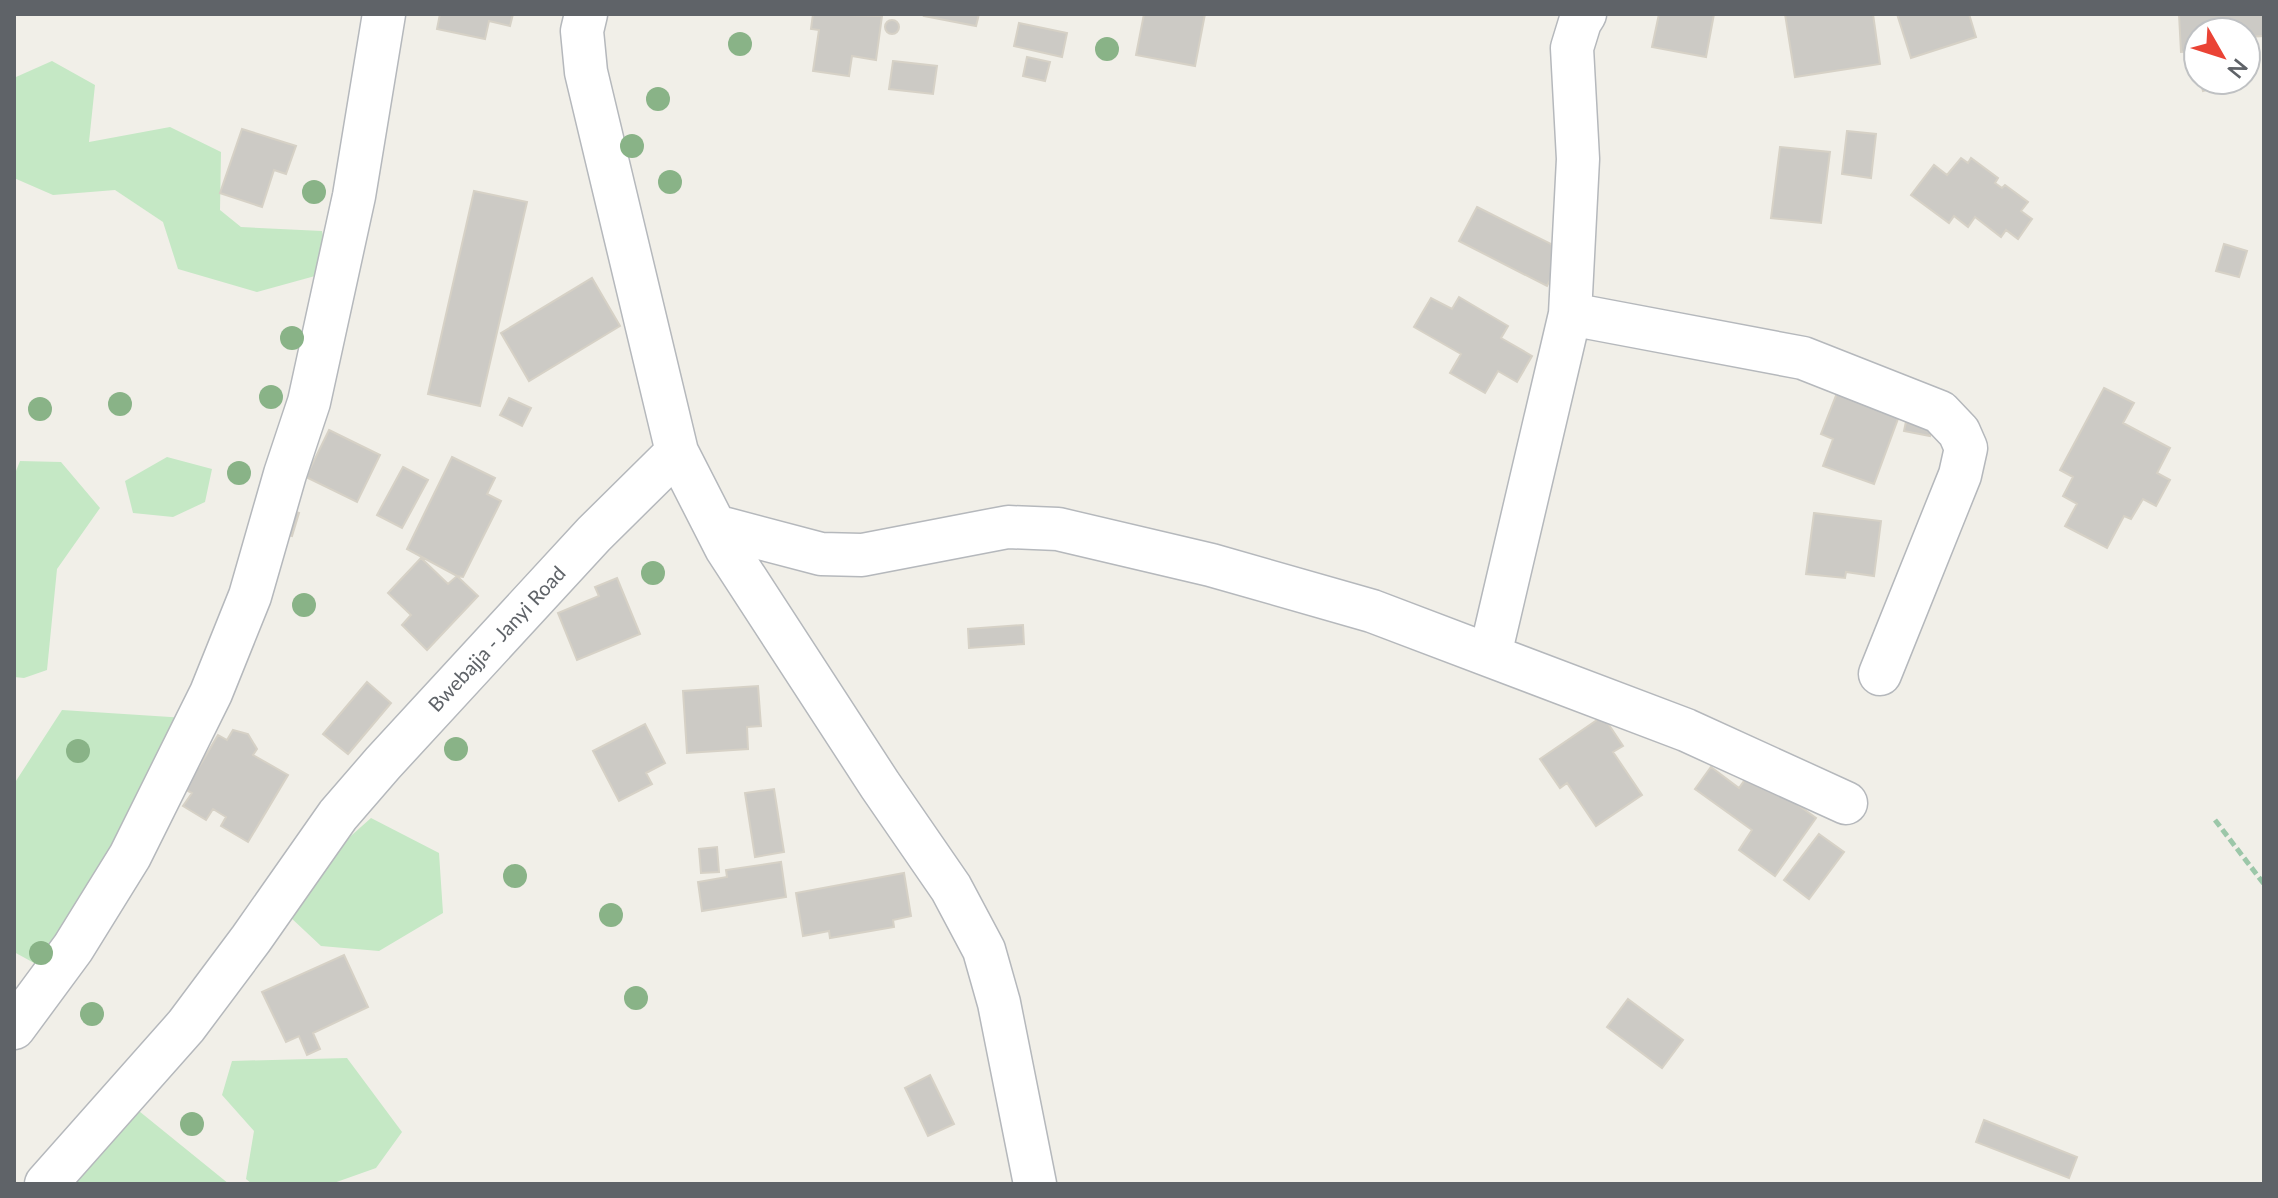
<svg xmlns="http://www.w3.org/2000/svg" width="2278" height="1198" font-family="Lato,sans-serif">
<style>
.green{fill:#c5e8c5}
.building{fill:#cccac5;stroke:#d6d1c6;stroke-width:2}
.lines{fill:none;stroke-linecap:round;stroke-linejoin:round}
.street-casing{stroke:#b5b8bc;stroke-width:45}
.path{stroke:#9cc7a9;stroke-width:5;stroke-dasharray:8 4;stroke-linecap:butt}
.street{stroke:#fff;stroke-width:42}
.tree{fill:#89b387}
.labels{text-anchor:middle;stroke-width:6;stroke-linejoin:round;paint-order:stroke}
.street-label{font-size:20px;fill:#5f6368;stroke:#fff}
</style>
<rect width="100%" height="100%" fill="#f1efe8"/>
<path class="green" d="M52,61L95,85L89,142L170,127L221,152L220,210L241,227L322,231L327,257L315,276L257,292L178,269L163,222L115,190L53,195L14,178L16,77Z
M167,457L212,469L205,502L173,517L133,513L125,481Z
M20,461L61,462L100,508L57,569L47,670L24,678L14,677V476Z
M62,710L186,718L45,969L14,952V784Z
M371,818L439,853L443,913L379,951L321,946L289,916L325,859Z
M347,1058L402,1132L376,1168L331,1184H252L246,1179L254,1131L222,1095L232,1061Z
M134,1107L229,1184H65Z"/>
<path class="building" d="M440,14H513L510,26L489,21L485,39L437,29Z
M813,14L882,16L876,60L852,56L849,76L813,71L819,30L811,29Z
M925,14H979L976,26L924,16Z
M1144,14H1205L1195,66L1136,55Z
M1659,14H1714L1706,57L1652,47Z
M1785,14H1873L1880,64L1795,77Z
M1897,14H1969L1976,37L1911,58Z
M2179,14H2264V36L2246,37V32H2198V51L2181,52Z
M885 27a7 7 0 1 1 14 0a7 7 0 1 1-14 0Z
M1019,23L1067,33L1062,57L1014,46Z
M1027,57L1050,62L1045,81L1023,76Z
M893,61L937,66L933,94L889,89Z
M2200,80H2232L2233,83L2203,91Z
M242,129L296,146L286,174L274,170L262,207L220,193Z
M1847,131L1876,134L1871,178L1842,174Z
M1780,147L1830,152L1821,223L1771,218Z
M1961,158L1968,163L1971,158L1998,178L1995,183L2002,188L2005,185L2028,202L2021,211L2032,219L2018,239L2006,230L2001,237L1975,217L1968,227L1954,216L1949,223L1911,195L1934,165L1947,175Z
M474,191L527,202L480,406L428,394Z
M1477,207L1565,251L1547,286L1459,241Z
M2224,244L2247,251L2239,277L2216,271Z
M592,278L620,326L529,381L501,333Z
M1459,297L1508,326L1501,338L1532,356L1517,382L1498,371L1485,393L1450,373L1461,354L1414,327L1431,298L1452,309Z
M2104,388L2134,403L2123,423L2170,448L2157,473L2170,480L2156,506L2143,499L2131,519L2124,516L2107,548L2065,526L2077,504L2063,496L2073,477L2060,470Z
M1837,393L1899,416L1874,484L1823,466L1833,439L1821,434Z
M1912,393L1938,399L1930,436L1904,431Z
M509,398L531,408L522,426L500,415Z
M329,430L380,455L357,502L306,477Z
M452,457L495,478L487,494L501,501L463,577L457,576L407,549Z
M403,467L428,480L402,528L377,515Z
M288,510L299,513L292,536L280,533Z
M1814,513L1881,521L1874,576L1846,572L1845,578L1806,574Z
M421,558L448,584L457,576L478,596L427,650L402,625L411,615L388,593Z
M617,578L640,634L577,660L558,613L599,596L595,587Z
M1023,625L1024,644L969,648L968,629Z
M367,682L391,703L348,754L323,734Z
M758,686L761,726L747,727L748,749L687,753L683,691Z
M1603,716L1623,746L1613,752L1642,795L1596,826L1567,783L1560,788L1540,759Z
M645,724L665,763L646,773L652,784L619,801L593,751Z
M233,730L248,734L257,749L253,755L288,775L248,842L221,826L226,817L213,809L206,820L183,806L192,793L175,784L189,761L199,767L218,735L227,740Z
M1711,767L1739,788L1751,771L1816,818L1775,876L1739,850L1752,830L1695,789Z
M774,789L784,852L755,857L745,793Z
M1819,834L1844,852L1809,899L1784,880Z
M717,847L719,872L701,873L699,849Z
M781,862L786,897L702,911L698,882L727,877L726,870Z
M904,873L911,916L893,920L894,927L830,938L829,931L803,936L796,893Z
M344,955L368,1007L313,1033L320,1049L307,1055L299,1036L286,1042L262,992Z
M1628,999L1683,1040L1662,1068L1607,1027Z
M930,1075L954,1124L928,1136L905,1088Z
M1984,1120L2077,1157L2069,1178L1976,1142Z"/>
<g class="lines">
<defs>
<path id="street" d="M586,14L582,31L586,72L677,452L726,548L880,785L951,888L984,950L999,1003L1035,1184
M1570,314L1803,358L1940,412L1959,432L1966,448L1960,475L1880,674
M715,526L821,554L862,555L1008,527L1058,529L1211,565L1372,611L1686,730L1846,803
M1490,655L1570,314L1578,159L1572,48L1580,22L1585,14
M14,1028L73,948L130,856L211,693L250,596L285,474L309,402L354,196L384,14
M46,1184L186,1026L251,939L338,815L383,763L594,534L677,452"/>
</defs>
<use href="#street" class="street-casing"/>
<path class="path" d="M2215,820L2264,884"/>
<use href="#street" class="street"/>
</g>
<g class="tree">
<circle cx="740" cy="44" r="12"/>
<circle cx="1107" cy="49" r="12"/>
<circle cx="658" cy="99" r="12"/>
<circle cx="632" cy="146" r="12"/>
<circle cx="670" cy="182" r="12"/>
<circle cx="314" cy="192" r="12"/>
<circle cx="292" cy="338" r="12"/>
<circle cx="271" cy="397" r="12"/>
<circle cx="120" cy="404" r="12"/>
<circle cx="40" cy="409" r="12"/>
<circle cx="239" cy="473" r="12"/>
<circle cx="653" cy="573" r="12"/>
<circle cx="304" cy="605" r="12"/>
<circle cx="456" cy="749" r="12"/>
<circle cx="78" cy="751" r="12"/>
<circle cx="515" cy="876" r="12"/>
<circle cx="611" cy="915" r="12"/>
<circle cx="41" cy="953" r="12"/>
<circle cx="636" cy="998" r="12"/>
<circle cx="92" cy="1014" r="12"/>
<circle cx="192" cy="1124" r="12"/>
</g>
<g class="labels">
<g class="street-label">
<text transform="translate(497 639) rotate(-47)" y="7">Bwebajja - Janyi Road</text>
</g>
</g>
<rect width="2278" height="1198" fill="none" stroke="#5f6368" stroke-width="32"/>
<g transform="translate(2222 56) rotate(129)"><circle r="38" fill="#ffffff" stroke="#bfc1c3" stroke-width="2"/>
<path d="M0-6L14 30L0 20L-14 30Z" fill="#ea4335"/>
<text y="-12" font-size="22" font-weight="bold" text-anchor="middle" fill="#5f6368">N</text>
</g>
</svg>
